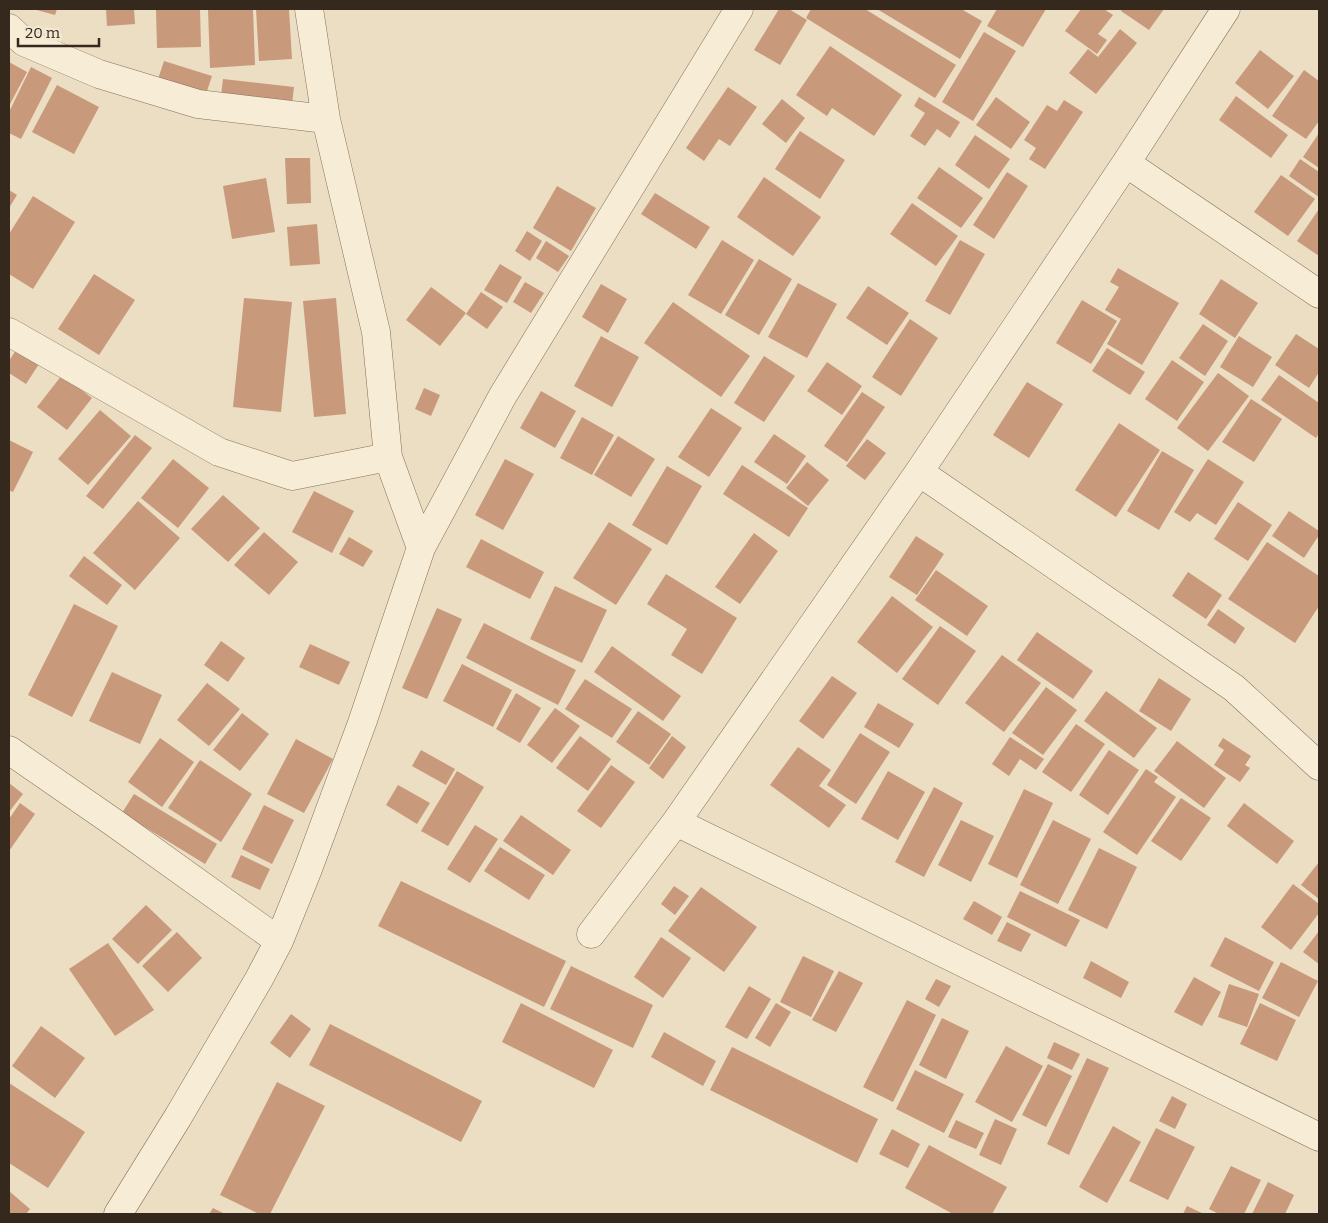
<svg xmlns="http://www.w3.org/2000/svg" width="1328" height="1223" font-family="Bitter,serif">
<style>
.building{fill:#c8997b}
.lines{fill:none;stroke-linecap:round;stroke-linejoin:round}
.minor-casing{stroke:#85705b;stroke-width:29}
.minor{stroke:#f7ecd6;stroke-width:28}
</style>
<rect width="100%" height="100%" fill="#ebdec3"/>
<path class="building" d="M33,9H57L55,15Z
M106,9H134L135,24L107,26Z
M156,9H200L201,47L157,48Z
M208,9H253L255,65L210,68Z
M256,9H289L292,59L259,61Z
M779,9H789L807,20L780,65L754,50Z
M811,9H865L956,65L935,98L806,18Z
M877,9H961L982,21L960,59Z
M997,9H1046L1023,47L987,26Z
M1081,9H1104L1113,15L1098,34L1107,40L1097,54L1065,31Z
M1122,9H1164L1149,30L1121,11Z
M1120,29L1137,43L1096,94L1069,73L1088,49L1098,57Z
M984,32L1016,51L973,121L942,102Z
M830,46L902,95L874,136L832,108L827,116L796,95Z
M1260,50L1294,76L1268,109L1235,83Z
M164,61L212,76L206,94L158,79Z
M9,62L27,72L9,106Z
M31,67L52,78L21,139L9,133V112Z
M1304,70L1319,81V121L1306,139L1272,116Z
M223,79L294,87L291,112L220,104Z
M57,85L99,107L74,154L32,132Z
M728,87L757,107L730,146L719,139L704,161L686,148Z
M1236,96L1288,135L1271,158L1219,120Z
M919,97L960,122L950,138L937,129L925,146L910,136L925,113L914,106Z
M996,97L1030,122L1011,149L976,125Z
M782,99L805,118L786,143L762,124Z
M1064,100L1083,112L1045,169L1029,159L1036,148L1024,140L1047,105L1057,111Z
M800,131L845,160L820,199L775,169Z
M1319,133V168L1303,157Z
M975,135L1010,159L989,189L955,165Z
M285,158H310L311,203L287,204Z
M1300,159L1319,172V197L1289,176Z
M939,167L983,198L961,228L917,198Z
M1007,172L1028,186L994,239L973,225Z
M1281,175L1315,199L1288,236L1254,212Z
M764,177L821,217L793,256L737,217Z
M266,178L275,232L232,239L223,186Z
M557,186L596,208L571,251L533,228Z
M9,190L17,195L9,208Z
M655,193L710,227L696,249L641,214Z
M33,196L75,222L33,289L9,274V234Z
M912,203L958,236L936,266L890,234Z
M1319,209V256L1297,241Z
M317,224L320,264L290,266L287,227Z
M527,231L542,241L530,261L515,251Z
M722,240L754,260L721,314L688,295Z
M960,240L985,254L950,315L925,301Z
M546,241L569,256L558,272L536,258Z
M759,259L792,279L759,335L725,315Z
M500,264L522,277L507,303L484,290Z
M1118,268L1179,303L1142,365L1107,344L1121,319L1105,310L1119,287L1110,282Z
M94,274L135,300L99,355L58,329Z
M1221,279L1258,303L1235,338L1199,314Z
M525,282L544,293L531,313L513,302Z
M798,283L837,304L807,358L768,337Z
M601,284L627,299L608,333L582,317Z
M868,286L909,313L887,345L846,318Z
M431,287L466,313L440,346L406,320Z
M481,292L503,307L487,329L466,314Z
M244,298L292,302L281,412L233,407Z
M336,298L346,414L314,417L303,301Z
M1082,300L1117,321L1091,364L1056,343Z
M673,302L750,356L721,397L644,343Z
M910,319L938,338L901,396L872,377Z
M1203,324L1228,341L1205,376L1179,358Z
M1296,334L1319,349V372L1309,388L1275,365Z
M601,336L639,357L612,407L574,386Z
M1239,336L1272,357L1253,387L1220,367Z
M1107,348L1145,372L1130,395L1092,371Z
M16,350L39,364L26,384L9,373V361Z
M764,356L795,376L764,422L734,403Z
M1172,360L1204,382L1177,421L1145,399Z
M827,362L862,386L842,415L807,391Z
M1218,373L1249,396L1208,451L1177,428Z
M62,375L92,398L67,430L37,407Z
M1279,375L1319,403V433L1316,438L1261,400Z
M1027,382L1063,404L1029,458L993,435Z
M424,388L440,395L431,416L415,409Z
M541,391L576,411L555,448L520,428Z
M862,392L885,407L847,462L824,446Z
M1251,399L1282,419L1254,462L1222,442Z
M711,408L742,428L709,477L678,457Z
M100,410L131,436L88,485L58,459Z
M582,417L614,435L592,475L560,458Z
M1119,423L1160,450L1116,517L1075,490Z
M774,434L806,456L787,484L754,462Z
M135,435L152,448L103,509L86,496Z
M618,436L655,459L631,497L594,475Z
M867,439L886,453L865,480L846,466Z
M9,440L33,452L13,492L9,490Z
M1162,451L1194,470L1159,530L1127,511Z
M173,459L209,488L178,528L141,498Z
M505,459L534,474L503,530L475,515Z
M1208,459L1244,482L1216,525L1197,513L1190,522L1174,512Z
M807,462L829,480L808,506L786,488Z
M742,465L808,508L789,537L723,494Z
M667,466L702,486L667,545L632,525Z
M314,491L354,511L332,553L292,532Z
M223,495L260,528L228,562L191,529Z
M138,501L180,538L135,590L93,553Z
M1238,502L1272,525L1248,561L1214,539Z
M1289,511L1319,531V535L1304,558L1272,536Z
M609,522L652,549L616,605L573,578Z
M264,532L298,562L269,595L234,565Z
M754,533L778,551L740,604L715,587Z
M916,536L944,554L917,595L889,577Z
M349,537L373,551L363,567L339,554Z
M481,539L544,572L530,599L466,567Z
M1267,542L1319,576V606L1295,643L1228,599Z
M84,556L122,585L107,605L69,576Z
M936,570L988,606L967,636L915,600Z
M1188,572L1222,595L1206,619L1172,596Z
M666,574L737,618L702,674L671,655L687,629L647,604Z
M555,586L607,610L582,663L530,639Z
M892,596L933,627L897,673L857,642Z
M74,604L118,626L72,717L28,695Z
M437,608L462,619L427,699L402,688Z
M1218,609L1245,628L1235,644L1207,625Z
M484,623L576,670L558,705L466,658Z
M940,626L976,651L938,705L902,679Z
M1037,632L1093,671L1073,699L1017,660Z
M221,641L245,658L228,682L204,665Z
M310,644L350,662L339,685L299,667Z
M612,646L681,696L663,721L594,672Z
M1002,655L1041,683L1004,732L965,703Z
M462,664L512,690L493,727L443,701Z
M112,672L162,695L140,744L89,721Z
M832,676L857,693L823,739L799,721Z
M1159,678L1191,699L1171,731L1139,711Z
M585,679L632,709L612,738L565,709Z
M207,683L240,709L209,746L177,720Z
M1046,687L1077,710L1043,755L1012,733Z
M1106,691L1157,728L1134,758L1084,721Z
M516,693L541,708L520,743L496,729Z
M878,703L914,724L899,748L864,727Z
M555,708L580,726L552,763L527,745Z
M638,711L671,734L649,765L616,742Z
M242,713L269,734L240,771L213,750Z
M1076,724L1105,744L1071,792L1042,772Z
M860,733L890,752L856,804L827,785Z
M580,736L611,759L588,791L556,768Z
M672,736L686,747L663,779L649,768Z
M1010,737L1044,759L1036,770L1020,759L1009,776L992,764Z
M160,738L194,762L162,807L128,782Z
M1223,738L1251,756L1245,765L1250,768L1240,782L1214,765L1224,750L1218,746Z
M296,739L333,759L304,813L267,794Z
M1177,741L1226,778L1204,808L1154,771Z
M798,747L831,770L819,786L846,805L829,828L770,785Z
M421,750L455,769L446,785L412,766Z
M1109,750L1139,770L1108,815L1079,795Z
M200,760L252,794L221,842L168,808Z
M611,765L635,782L601,828L577,811Z
M1146,769L1158,777L1154,782L1176,797L1137,855L1103,832Z
M457,771L484,787L448,846L421,831Z
M888,771L925,792L898,840L861,819Z
M9,783L23,794L9,812Z
M398,785L430,803L417,824L386,805Z
M934,787L963,803L924,877L895,862Z
M1024,789L1053,803L1017,878L988,864Z
M134,794L217,844L205,864L122,813Z
M1181,798L1211,818L1181,861L1151,841Z
M20,803L35,814L9,851V819Z
M1244,803L1294,841L1277,864L1227,826Z
M264,805L294,820L272,864L242,849Z
M521,815L571,850L553,875L503,841Z
M961,820L994,836L971,882L938,865Z
M1053,820L1091,839L1058,904L1020,885Z
M475,825L498,839L470,883L447,869Z
M500,847L545,875L529,900L484,871Z
M1099,848L1137,867L1107,929L1068,910Z
M241,855L270,869L260,890L231,877Z
M1319,862V899L1301,885Z
M401,881L566,961L544,1007L378,926Z
M1293,884L1319,904V913L1291,950L1261,927Z
M674,886L689,896L675,915L661,904Z
M701,887L757,927L724,972L668,931Z
M1020,891L1080,920L1066,947L1007,917Z
M974,901L1002,917L992,935L963,919Z
M146,905L172,930L138,964L112,939Z
M1007,922L1031,934L1021,952L997,941Z
M1319,931V964L1303,952Z
M177,932L202,958L168,992L142,966Z
M661,937L691,958L663,998L634,977Z
M1225,937L1274,962L1259,991L1210,966Z
M108,943L154,1010L115,1036L69,969Z
M803,956L834,971L811,1017L780,1002Z
M1091,961L1129,982L1121,998L1083,978Z
M1281,962L1318,981L1299,1017L1262,998Z
M571,966L653,1005L633,1048L550,1009Z
M839,971L863,983L836,1032L812,1020Z
M1194,977L1221,992L1202,1026L1174,1012Z
M936,979L951,986L939,1007L925,999Z
M1229,984L1259,994L1247,1027L1218,1017Z
M749,986L771,999L747,1039L725,1027Z
M907,1000L936,1015L893,1102L863,1087Z
M521,1003L613,1050L594,1088L502,1042Z
M776,1003L791,1012L770,1047L755,1038Z
M1260,1003L1296,1020L1277,1061L1240,1044Z
M291,1014L311,1029L290,1058L270,1043Z
M942,1018L969,1031L946,1079L919,1065Z
M330,1024L482,1101L461,1142L309,1065Z
M41,1026L85,1058L55,1098L12,1066Z
M664,1032L716,1061L703,1086L651,1057Z
M1054,1042L1080,1054L1072,1070L1047,1058Z
M1006,1046L1043,1066L1012,1122L975,1102Z
M732,1047L878,1119L857,1163L710,1090Z
M1087,1058L1109,1068L1069,1155L1047,1144Z
M1048,1064L1072,1076L1046,1127L1022,1115Z
M915,1070L964,1094L944,1133L896,1109Z
M277,1082L325,1106L270,1214H259L220,1195Z
M9,1083L85,1132L48,1188L9,1163Z
M1172,1096L1187,1104L1175,1129L1159,1121Z
M995,1119L1017,1129L1001,1165L979,1155Z
M956,1120L984,1133L976,1149L948,1137Z
M1113,1126L1141,1142L1107,1203L1079,1187Z
M1156,1128L1195,1147L1168,1200L1129,1181Z
M892,1129L920,1144L908,1168L879,1154Z
M929,1145L1007,1187L992,1214H953L905,1188Z
M1231,1166L1261,1180L1244,1214H1219L1209,1209Z
M1268,1182L1294,1195L1285,1214H1252Z
M9,1191L30,1209L26,1214H9Z
M1187,1206L1204,1214H1183Z
M213,1208L225,1214H209Z"/>
<g class="lines">
<defs>
<path id="minor" d="M309,9L326,119L376,332L388,457L421,548
M9,28L24,42L99,74L198,104L326,119
M1126,163L1319,294
M9,332L219,452L292,476L388,457
M919,472L1234,688L1319,766
M9,750L113,822L279,941
M676,822L1319,1137
M591,934L676,822L919,472L1126,163L1226,9
M118,1214L178,1117L259,979L279,941L308,869L362,723L421,548L502,397L739,9"/>
</defs>
<use href="#minor" class="minor-casing"/>
<use href="#minor" class="minor"/>
</g>
<rect width="1328" height="1223" fill="none" stroke="#35291e" stroke-width="20"/>
<path d="M18 38v8h81v-8" fill="none" stroke="#35291e" stroke-width="2.5"/>
<text x="25" y="38" font-size="15" fill="#35291e" stroke="#f3e9d2" stroke-width="4" paint-order="stroke">20 m</text>
</svg>
